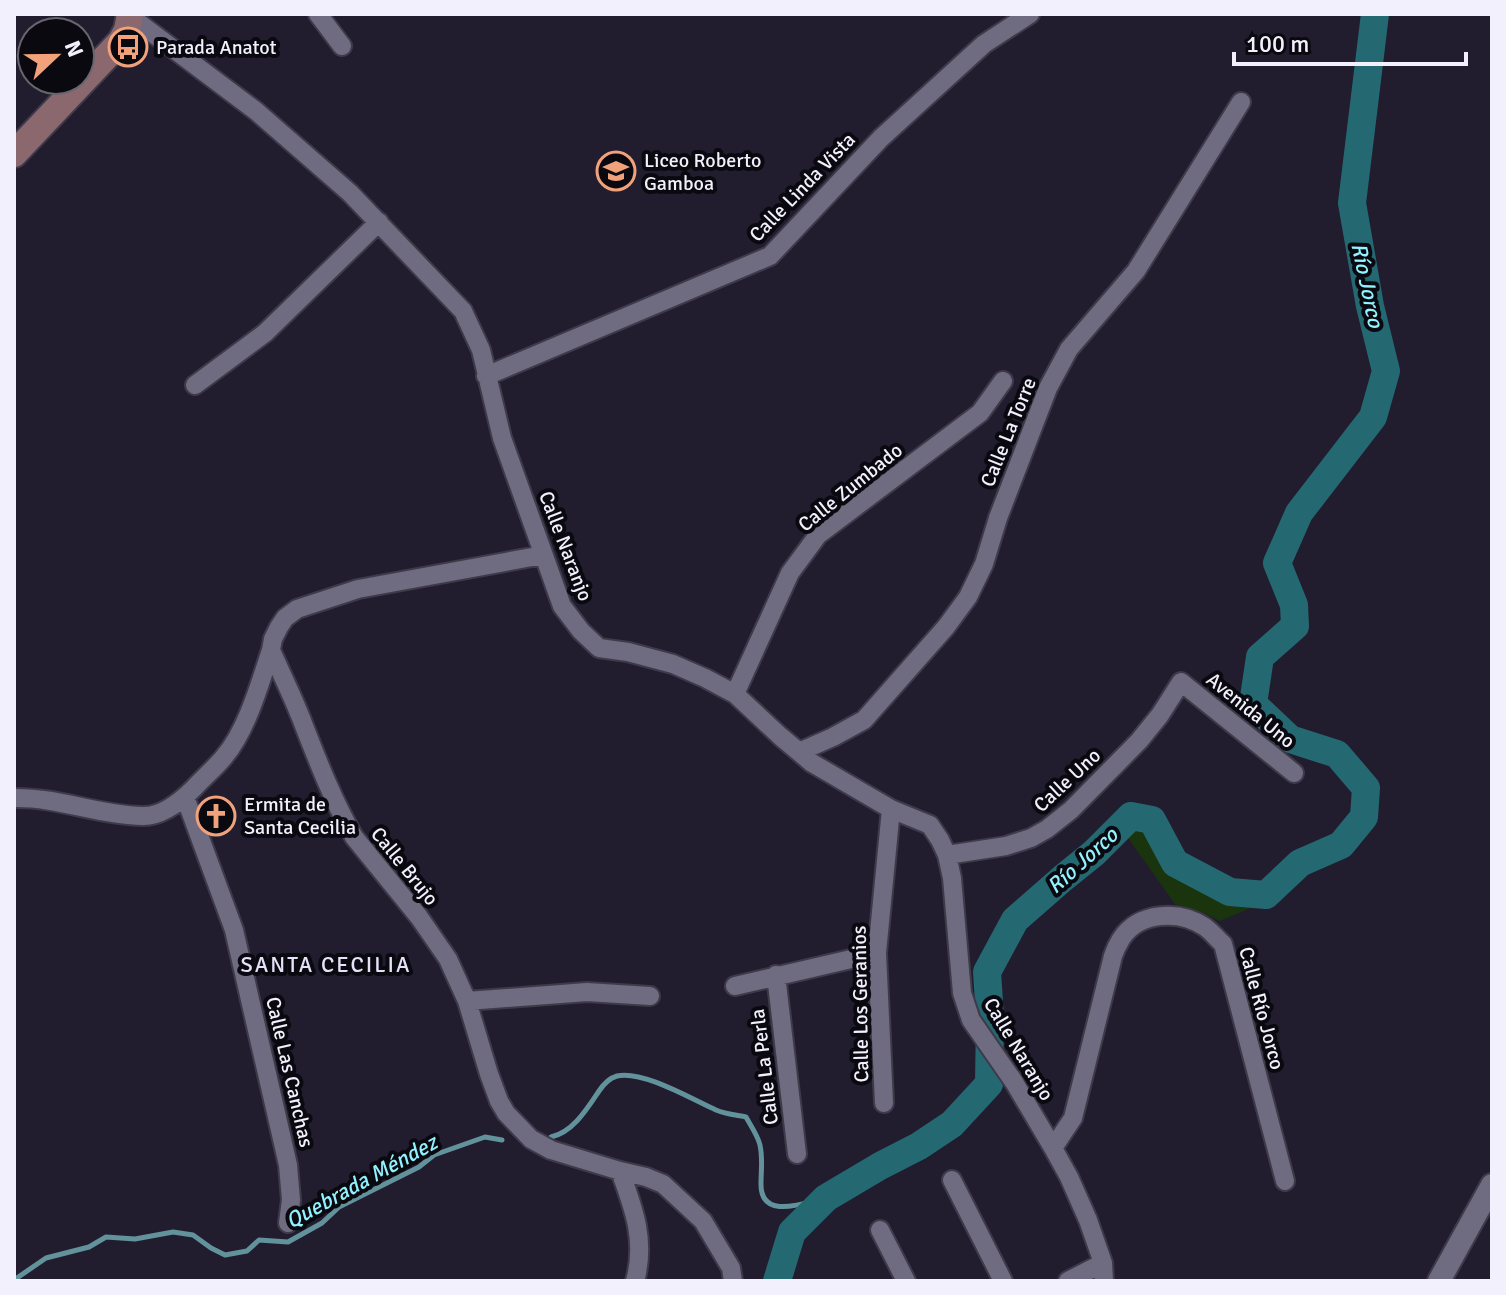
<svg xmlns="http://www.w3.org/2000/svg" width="1506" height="1295" font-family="Signika,sans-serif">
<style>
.green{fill:#1a350d}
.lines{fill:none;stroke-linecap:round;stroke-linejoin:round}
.stream{stroke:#62929b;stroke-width:5}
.river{stroke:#246972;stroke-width:28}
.minor-casing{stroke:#3e3a49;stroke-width:22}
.tertiary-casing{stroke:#3e3a49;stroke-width:26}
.secondary-casing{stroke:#3e3a49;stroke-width:30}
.minor{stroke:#6f6b80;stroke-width:18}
.tertiary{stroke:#6f6b80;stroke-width:22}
.secondary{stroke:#8a686e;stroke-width:26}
.labels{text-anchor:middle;stroke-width:8;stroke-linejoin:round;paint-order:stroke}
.poi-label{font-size:20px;fill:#f2f0fc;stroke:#0a0910;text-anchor:start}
.street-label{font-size:20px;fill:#f2f0fc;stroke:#0a0910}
.water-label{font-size:22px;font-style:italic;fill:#92f2ff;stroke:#0a0910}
.neighbourhood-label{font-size:22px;letter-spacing:2px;fill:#e5e1f9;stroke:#0a0910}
</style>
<rect width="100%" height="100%" fill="#211d2e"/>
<path class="green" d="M1143,826L1149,827L1170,868L1230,897L1267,901L1220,921L1204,913L1175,904L1126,835Z"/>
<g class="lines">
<path class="stream" d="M551,1137C573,1132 587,1109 599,1091C603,1085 610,1078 617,1076C643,1070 693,1100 716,1110C725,1114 736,1115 746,1117C751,1126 758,1136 760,1145C763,1159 761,1170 761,1183C760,1221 804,1203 826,1198
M14,1280L46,1258L89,1247L106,1237L135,1239L173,1232L193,1235L211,1248L225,1255L247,1251L259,1240L288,1242L322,1223L339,1207L419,1167L434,1155L485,1137L502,1140"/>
<path class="river" d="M777,1281L792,1232L826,1198L880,1166L919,1146L952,1124L989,1084L990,1017L987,972L1015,920L1063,878L1094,853L1131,816L1152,820L1175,863L1230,892L1266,895L1300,863L1341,845L1364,817L1366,788L1337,754L1290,739L1253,704L1260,657L1295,626L1294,605L1277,563L1299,513L1373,417L1386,371L1370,306L1352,203L1375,14"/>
<defs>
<path id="minor" d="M318,14L342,46
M131,17L256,111L350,193L463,311L481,350L502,438L562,606L581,631L599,648L628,652L673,664L705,678L735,694L780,736L812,763L891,809L930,825L940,840L947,855L952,878L962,993L971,1020L1014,1082L1053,1148L1069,1177L1088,1220L1103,1263L1104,1281
M486,376L770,256L881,138L984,44L1030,14
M195,385L265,333L379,222
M543,555L358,589L297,609L285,618L279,627L273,639L271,650C281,673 292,695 301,718C317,759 332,799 354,837L419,917L448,959L467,1001L489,1074L499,1101L506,1113L531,1139L551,1150L620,1171L646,1177L663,1184L703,1221L731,1268L733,1281
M735,694L790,573L818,535L980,413L1003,381
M799,752L833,737L864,720L946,627L968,597L984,564L998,518L1048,388L1069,349L1136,271L1241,102
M185,797L234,930L288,1165L291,1200L288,1223
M14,798C57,797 98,815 142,816C162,817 181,801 194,788C204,777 215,768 224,757C247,730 260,683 271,650
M947,855L1006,846L1031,838L1047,829L1071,810L1139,741L1160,715L1181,682L1294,773
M776,975L797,1154
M735,986L877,953
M467,1001L587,992L650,996
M884,1103L877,953L891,809
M1053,1148L1073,1118L1113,956C1115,950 1118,944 1121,939C1139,911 1180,910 1205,927C1212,932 1217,939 1223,944L1285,1181
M620,1171C634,1209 646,1241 635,1281
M952,1180L1003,1281
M880,1230L906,1281
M1068,1281L1103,1263"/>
<path id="tertiary" d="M1439,1281L1492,1185"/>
<path id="secondary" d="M14,154L121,41L127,30L130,14"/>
</defs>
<use href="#minor" class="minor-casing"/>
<use href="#tertiary" class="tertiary-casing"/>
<use href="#secondary" class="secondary-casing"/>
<use href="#minor" class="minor"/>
<use href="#tertiary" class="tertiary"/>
<use href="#secondary" class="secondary"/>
</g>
<defs>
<symbol id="bus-ring" viewBox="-11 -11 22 22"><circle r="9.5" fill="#0a0910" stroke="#f1a27b" stroke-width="1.5"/><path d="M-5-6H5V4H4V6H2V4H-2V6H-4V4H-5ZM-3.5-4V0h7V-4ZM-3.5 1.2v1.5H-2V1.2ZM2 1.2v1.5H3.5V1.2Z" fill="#f1a27b"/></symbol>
<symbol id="school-ring" viewBox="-11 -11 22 22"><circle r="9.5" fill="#0a0910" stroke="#f1a27b" stroke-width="1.5"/><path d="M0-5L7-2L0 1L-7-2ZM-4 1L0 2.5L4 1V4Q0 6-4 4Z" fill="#f1a27b"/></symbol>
<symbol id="church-ring" viewBox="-11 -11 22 22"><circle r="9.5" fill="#0a0910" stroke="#f1a27b" stroke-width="1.5"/><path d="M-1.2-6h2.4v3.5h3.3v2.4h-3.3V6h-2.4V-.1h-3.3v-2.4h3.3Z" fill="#f1a27b"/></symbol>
</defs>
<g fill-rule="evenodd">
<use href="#bus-ring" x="106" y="25" width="44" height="44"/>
<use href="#school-ring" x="594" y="149" width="44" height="44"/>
<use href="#church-ring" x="194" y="794" width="44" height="44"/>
</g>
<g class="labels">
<g class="poi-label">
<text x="156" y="54">Parada Anatot</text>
<text x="644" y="167">Liceo Roberto<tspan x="644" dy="23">Gamboa</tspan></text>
<text x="244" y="811">Ermita de<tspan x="244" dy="23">Santa Cecilia</tspan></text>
</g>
<g class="street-label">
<text transform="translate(802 187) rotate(-46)" y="7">Calle Linda Vista</text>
<text transform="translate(1008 432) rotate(-68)" y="7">Calle La Torre</text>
<text transform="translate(850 487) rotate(-39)" y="7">Calle Zumbado</text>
<text transform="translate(566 546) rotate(69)" y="7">Calle Naranjo</text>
<text transform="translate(1251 710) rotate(39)" y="7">Avenida Uno</text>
<text transform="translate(1067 780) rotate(-43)" y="7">Calle Uno</text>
<text transform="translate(405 866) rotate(51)" y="7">Calle Brujo</text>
<text transform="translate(860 1004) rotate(-91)" y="7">Calle Los Geranios</text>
<text transform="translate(1262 1008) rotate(75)" y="7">Calle Río Jorco</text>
<text transform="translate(1019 1049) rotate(59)" y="7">Calle Naranjo</text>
<text transform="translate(764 1067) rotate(-97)" y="7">Calle La Perla</text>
<text transform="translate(290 1072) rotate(77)" y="7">Calle Las Canchas</text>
</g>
<g class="water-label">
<text transform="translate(1368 285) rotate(78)" y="8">Río Jorco</text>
<text transform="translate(1082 860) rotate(-42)" y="8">Río Jorco</text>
<text transform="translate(361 1181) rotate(-29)" y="8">Quebrada Méndez</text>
</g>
<g class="neighbourhood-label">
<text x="326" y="972">SANTA CECILIA</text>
</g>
</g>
<rect width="1506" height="1295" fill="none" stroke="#f2f0fc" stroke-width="32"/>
<g transform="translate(56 56) rotate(68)"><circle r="38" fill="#0a0910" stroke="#67656e" stroke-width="2"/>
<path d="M0-6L14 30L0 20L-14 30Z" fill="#f1a27b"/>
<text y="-12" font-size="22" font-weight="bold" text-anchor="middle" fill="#f2f0fc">N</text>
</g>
<path d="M1234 52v12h232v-12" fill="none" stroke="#f2f0fc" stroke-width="4"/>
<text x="1246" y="52" font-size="24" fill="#f2f0fc" stroke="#0a0910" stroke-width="6" paint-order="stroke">100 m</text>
</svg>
